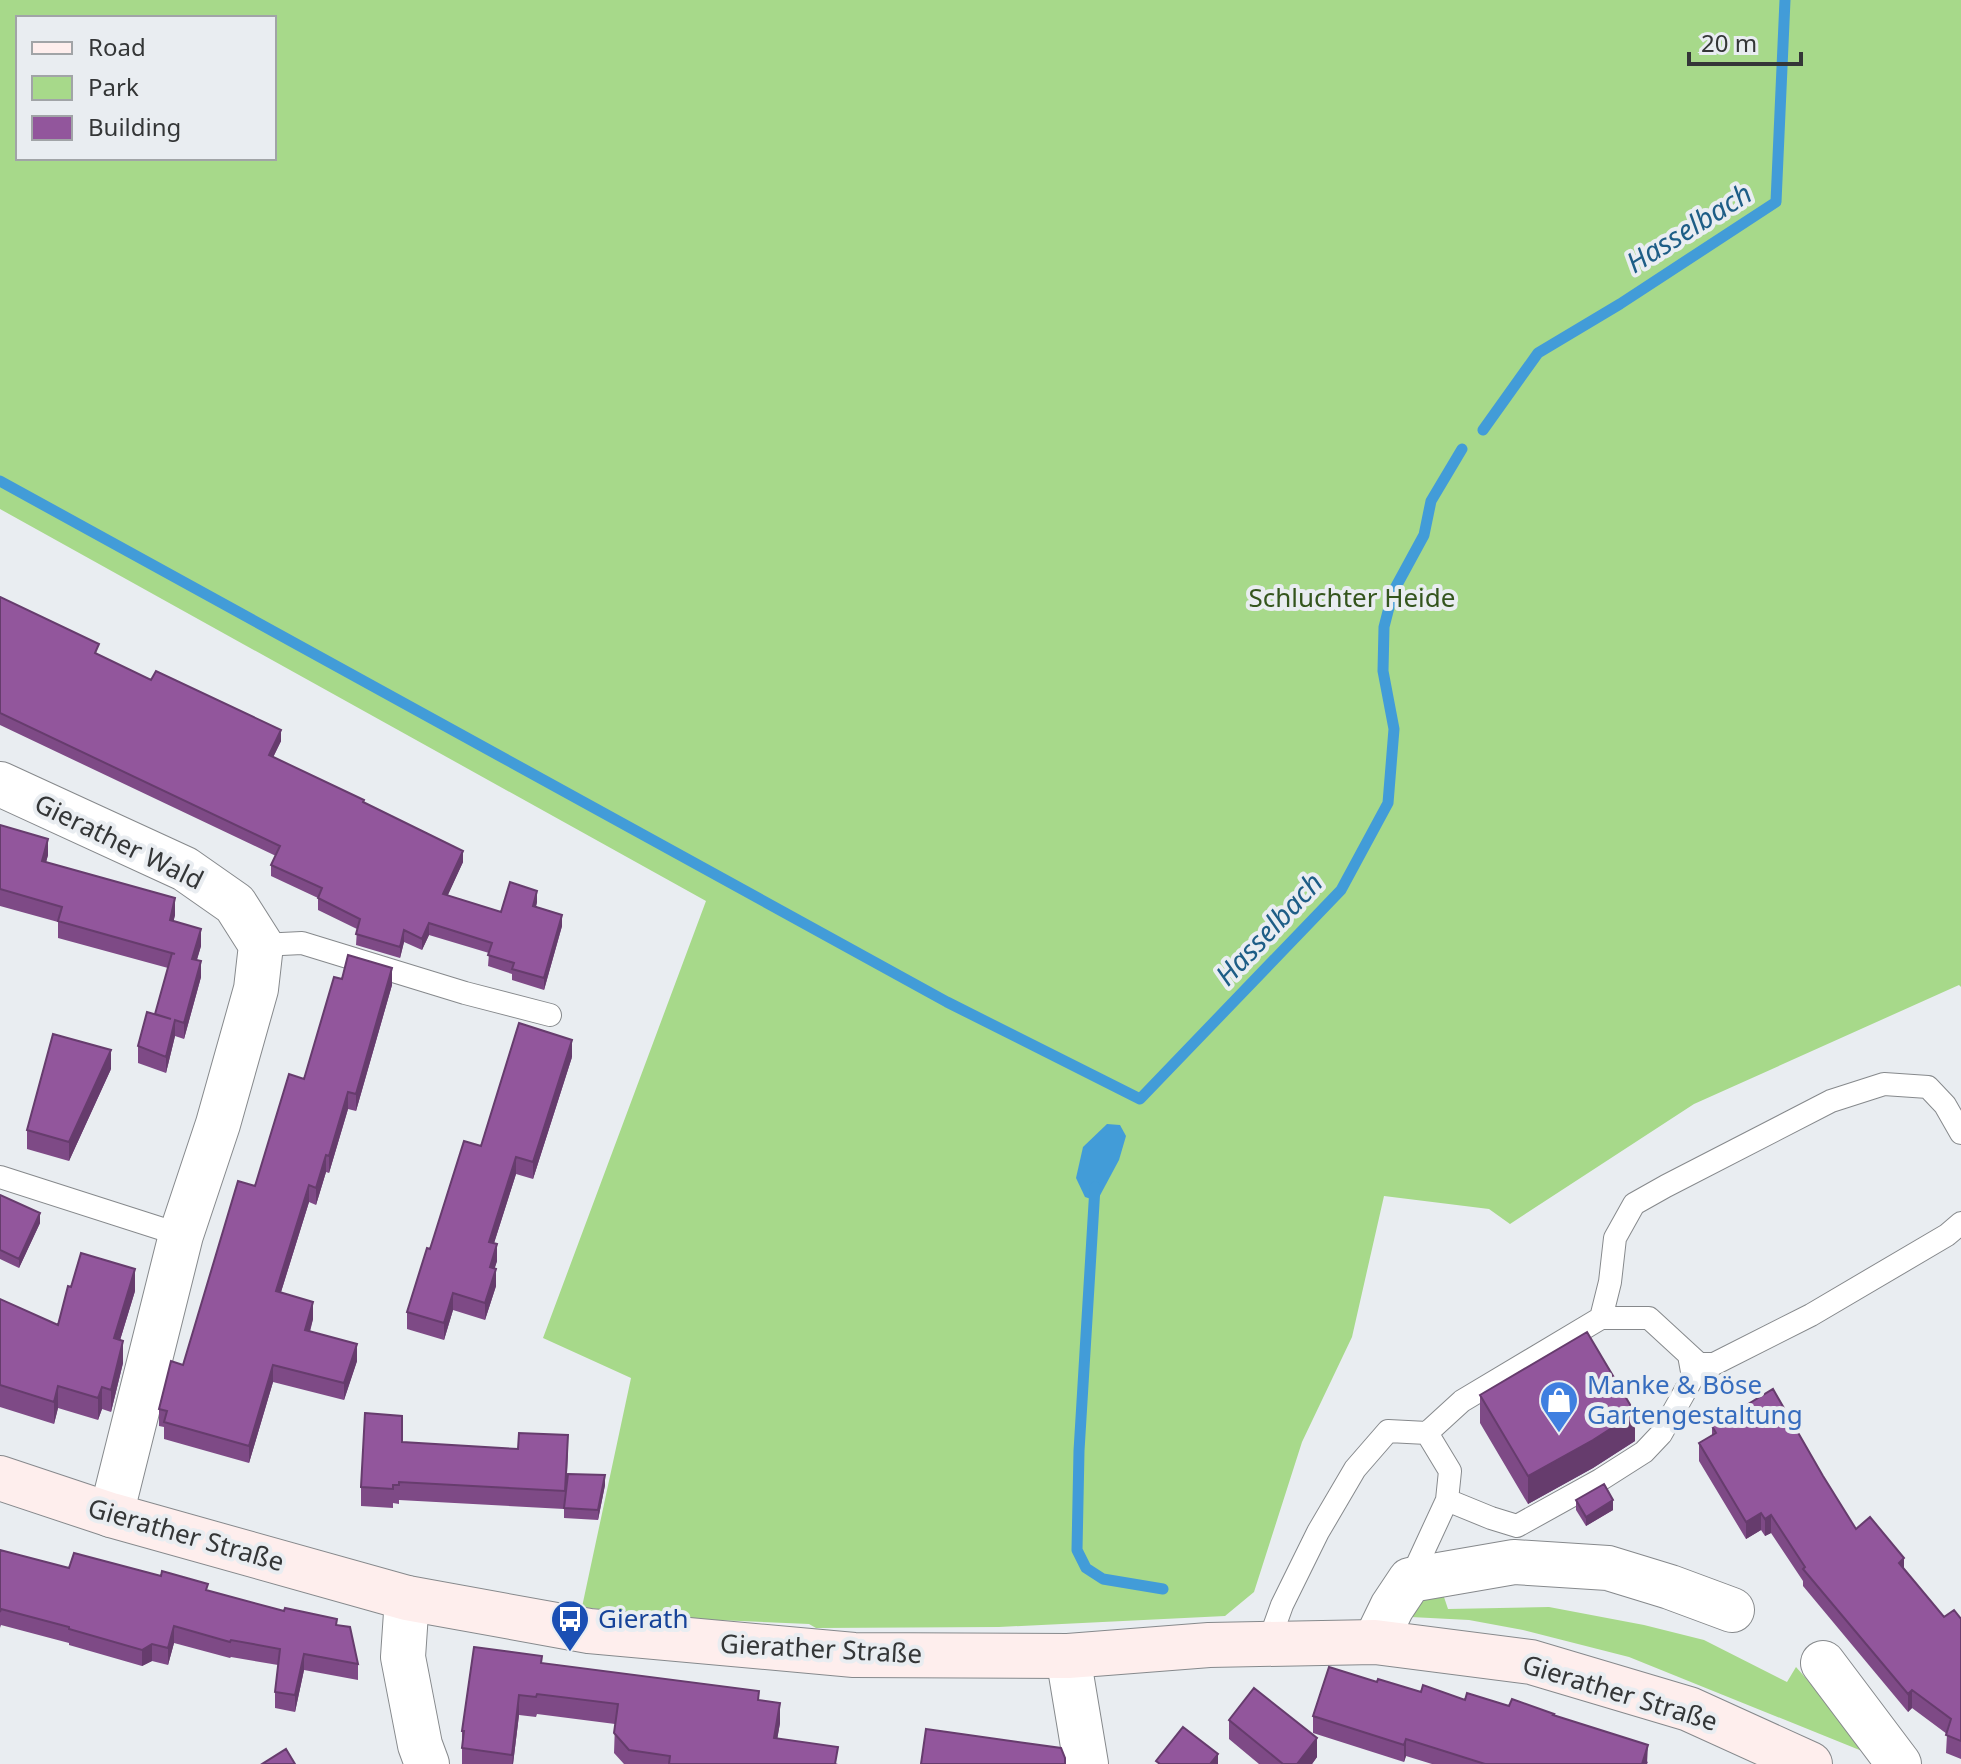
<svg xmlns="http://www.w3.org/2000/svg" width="1961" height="1764" font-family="'Noto Sans',sans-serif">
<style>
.green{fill:#a7d98a;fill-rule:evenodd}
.water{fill:#429cd8}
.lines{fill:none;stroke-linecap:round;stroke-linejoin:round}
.stream{stroke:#429cd8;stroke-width:11}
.lane-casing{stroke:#86898c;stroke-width:24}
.street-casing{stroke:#86898c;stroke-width:46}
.secondary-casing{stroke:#86898c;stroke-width:46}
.lane{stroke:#fff;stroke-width:22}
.street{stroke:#fff;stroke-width:44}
.secondary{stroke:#feeeed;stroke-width:44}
.wall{fill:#7e4a86}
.shaded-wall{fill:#663c6d}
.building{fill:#92569c;stroke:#663c6d;stroke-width:2}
.labels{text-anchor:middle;stroke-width:8;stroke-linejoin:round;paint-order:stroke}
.park-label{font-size:26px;fill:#34551d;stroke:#e9edf1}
.street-label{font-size:26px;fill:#343637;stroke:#e9edf1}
.shop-label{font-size:26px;fill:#366cbe;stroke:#e9edf1;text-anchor:start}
.transit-label{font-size:26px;fill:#164399;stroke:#e9edf1;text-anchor:start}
.water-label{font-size:28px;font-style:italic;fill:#1d5d86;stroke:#e9edf1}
</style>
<rect width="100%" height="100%" fill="#e9edf1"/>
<path class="green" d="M0,0H1961V987L1959,985L1694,1104L1510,1224L1489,1209L1384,1196L1352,1337L1302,1442L1254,1592L1225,1616L999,1627L816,1628L809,1624L671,1618L582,1607L631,1378L543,1338L706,901L0,509ZM18,18H274V158H18Z
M1440,1585L1448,1609L1549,1607L1644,1625L1704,1640L1787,1682L1796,1667L1819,1693L1862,1751L1629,1657L1523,1630L1469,1620L1411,1617L1422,1587Z"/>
<path class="water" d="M1107,1124L1120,1125L1126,1136L1119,1160L1097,1201L1085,1197L1076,1178L1083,1147Z"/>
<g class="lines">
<path class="stream" d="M1483,430L1538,353L1620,304L1776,202L1785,0
M0,481L947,1002L1140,1099L1341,890L1388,803L1394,729L1383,671L1384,627L1393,592L1424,535L1431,501L1462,449
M1095,1187L1079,1451L1077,1550L1086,1568L1103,1579L1163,1589"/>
<defs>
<path id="lane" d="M261,945L302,943L465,993L550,1015
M0,1177L181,1235
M1601,1318L1610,1282L1615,1238L1634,1204L1666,1186L1831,1101L1884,1084L1928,1087L1945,1105L1961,1133
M1427,1433L1462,1401L1601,1318H1649L1699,1364H1714L1811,1315L1947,1235L1961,1223
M1447,1500L1491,1518L1517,1526L1600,1480L1644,1452L1661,1434L1693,1377L1689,1355
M1268,1644L1282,1605L1318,1532L1355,1469L1388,1431L1427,1433L1450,1471L1447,1500L1410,1580"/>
<path id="street" d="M0,784L185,869L235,904L261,945L256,989L218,1124L181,1235L111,1515
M407,1598L403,1657L420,1745L427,1764
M1375,1642L1392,1607L1410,1580L1514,1562L1608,1568L1670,1587L1732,1610
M1068,1656L1086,1764
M1823,1663L1899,1764"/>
<path id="secondary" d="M0,1478L111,1515L407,1598L589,1631L854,1655L1068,1656L1209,1645L1375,1642L1531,1662L1689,1709L1810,1764"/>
</defs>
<use href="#lane" class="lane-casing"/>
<use href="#street" class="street-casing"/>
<use href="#secondary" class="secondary-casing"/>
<use href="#lane" class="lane"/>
<use href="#street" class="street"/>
<use href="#secondary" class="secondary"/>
</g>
<path class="wall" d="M0,597L99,655L281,741L273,757L364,803L463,862L447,896L501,912L537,902L536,907L562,926L544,990L512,980V974L488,966L489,953L429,935L422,950L404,942L400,958L356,945L357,929L318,910V898L271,876V865L276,856L0,725Z
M0,825L48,855L46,862L175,915L173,922L201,946L197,960L201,977L184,1039L175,1036L166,1073L138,1063V1046L155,1014L168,968L58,938V922L0,906Z
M342,979L392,985L356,1111L348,1109L329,1173L326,1172L316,1205L309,1202L281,1292L313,1319L310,1332L357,1361L344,1400L273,1382L249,1463L164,1439V1427L159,1426V1409L183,1365L255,1186L304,1079Z
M572,1057L533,1179L516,1174L494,1243L497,1261L494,1269L496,1286L485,1320L453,1310L444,1340L407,1329V1312L430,1249L481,1146Z
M111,1069L69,1161L27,1149V1130Z
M0,1195L40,1223L19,1268L0,1259Z
M135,1291L120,1340L123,1363L111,1412L102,1409L98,1420L58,1408L54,1424L0,1407V1299L58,1325Z
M1480,1395L1635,1441L1593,1468L1528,1504L1480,1423Z
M1712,1426L1823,1476L1856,1529L1904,1569L1944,1617L1961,1619V1759L1946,1753L1947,1734L1912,1708L1908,1712L1803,1586V1581L1771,1533L1765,1536L1761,1530L1746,1539L1699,1461V1443L1712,1436Z
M402,1442L568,1454L566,1492L605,1485L598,1520L564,1518V1509L399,1500V1504L393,1503V1508L361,1506V1487Z
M1576,1500L1613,1510L1586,1526L1576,1510Z
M0,1550L69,1568L208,1591L337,1625L358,1664V1680L304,1670L295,1712L275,1708V1692L278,1665L231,1657L230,1658L174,1643L168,1665L152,1661L142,1666L69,1645V1643L1,1625L0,1628Z
M542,1663L759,1701L780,1723L777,1739L838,1764H624L614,1753L615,1724L537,1714L536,1717L519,1715L513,1764H462V1731Z
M1377,1682L1421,1692L1554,1715L1648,1762L1647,1764H1432L1406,1756L1404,1762L1313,1733V1716Z
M1229,1720L1317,1757L1312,1764H1259L1229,1739Z"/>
<path class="shaded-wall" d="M281,730V741L269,766V755Z
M48,839V855L42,877V861Z
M463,851V862L443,906V894Z
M537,891V902L533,917V906Z
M175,898V915L170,937V920Z
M562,915V926L544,990V978Z
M429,923V935L422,950V939Z
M201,929V946L192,975V959Z
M404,930V942L400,958V947Z
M201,961V977L184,1039V1023Z
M392,968V985L356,1111V1094Z
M175,1020V1036L166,1073V1057Z
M572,1040V1057L533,1179V1162Z
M111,1050V1069L69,1161V1142Z
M348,1092V1109L329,1173V1156Z
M326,1155V1172L316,1205V1188Z
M516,1157V1174L489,1259V1242Z
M309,1185V1202L276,1308V1291Z
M40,1213V1223L19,1268V1259Z
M497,1244V1261L490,1284V1267Z
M135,1269V1291L114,1360V1338Z
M496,1269V1286L485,1320V1303Z
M453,1293V1310L444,1340V1323Z
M313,1302V1319L305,1347V1330Z
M123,1341V1363L111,1412V1390Z
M357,1344V1361L344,1400V1383Z
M273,1365V1382L249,1463V1446Z
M58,1386V1408L54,1424V1402Z
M102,1387V1409L98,1420V1398Z
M1635,1413V1441L1593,1468L1528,1504V1476Z
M605,1475V1485L598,1520V1510Z
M1613,1500V1510L1586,1526V1517Z
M1761,1513V1530L1746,1539V1522Z
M1771,1515V1533L1765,1536V1519Z
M1904,1558V1576L1899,1563Z
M174,1626V1643L168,1665V1648Z
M152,1644V1661L142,1666V1650Z
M304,1654V1670L295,1712V1695Z
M1912,1690V1708L1908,1712V1694Z
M519,1695V1715L513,1764H512Z
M780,1703V1723L774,1758V1738Z
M1317,1738V1757L1312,1764H1297Z
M1406,1739V1756L1404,1762V1745Z
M1648,1745L1647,1764H1642Z
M1218,1754V1764H1210Z"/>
<path class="building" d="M0,597L99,644L95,653L151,680L156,671L281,730L269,755L364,800L363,802L463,851L443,894L501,912L510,882L537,891L533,906L562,915L544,978L512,969L514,963L488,955L492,943L429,923L422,939L404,930L400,947L356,934L360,919L318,898L322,888L271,865L280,846L0,713Z
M0,825L48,839L42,861L175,898L170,920L201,929L192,959L201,961L184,1023L175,1020L166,1057L138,1046L147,1012L171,1019L155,1014L172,953L175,954L58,921L62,907L0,889Z
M348,955L392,968L356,1094L348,1092L329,1156L326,1155L316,1188L309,1185L276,1291L313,1302L305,1330L357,1344L344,1383L273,1365L249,1446L164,1422L167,1411L159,1409L171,1361L183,1365L238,1181L255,1186L289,1074L304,1079L334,977L342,979Z
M519,1023L572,1040L533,1162L516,1157L489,1242L497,1244L490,1267L496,1269L485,1303L453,1293L444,1323L407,1312L427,1248L430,1249L464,1141L481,1146Z
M53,1034L111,1050L69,1142L27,1130Z
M0,1195L40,1213L19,1259L0,1250Z
M81,1253L135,1269L114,1338L123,1341L111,1390L102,1387L98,1398L58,1386L54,1402L0,1385V1299L58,1325L68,1286L71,1287Z
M1587,1332L1635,1413L1593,1440L1528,1476L1480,1395Z
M1773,1389L1823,1476L1856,1529L1870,1517L1904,1558L1899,1563L1944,1617L1954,1610L1961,1619V1741L1946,1735L1951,1719L1912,1690L1908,1694L1803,1569L1805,1567L1771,1515L1765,1519L1761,1513L1746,1522L1699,1443L1716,1433L1712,1426Z
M365,1413L402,1416V1442L518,1449L519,1433L568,1435L565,1491L399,1482V1485H393V1489L361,1487Z
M568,1474L605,1475L598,1510L564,1508Z
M1604,1484L1613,1500L1586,1517L1576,1500Z
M0,1550L69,1568L74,1553L161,1576L162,1571L208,1584L206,1590L284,1611L285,1608L337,1619L336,1625L350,1627L358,1664L304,1654L295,1695L275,1692L280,1649L231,1640L230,1642L174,1626L168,1648L152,1644L142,1650L69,1629V1627L1,1609L0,1612Z
M474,1647L542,1656L541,1663L759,1691L758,1700L780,1703L774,1738L838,1747L835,1764H669L670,1756L629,1750L614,1733L618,1704L537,1694L536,1697L519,1695L512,1755L462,1748L464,1731H462Z
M1329,1667L1377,1682L1378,1679L1421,1692L1423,1685L1465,1700L1467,1693L1509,1706L1512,1699L1554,1714L1553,1715L1648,1745L1642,1764H1485L1406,1739L1404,1745L1313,1716Z
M1254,1688L1317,1738L1297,1764H1283L1229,1720Z
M1183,1727L1218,1754L1210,1764H1160L1156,1761Z
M926,1729L1061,1748L1065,1758V1764H921Z
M286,1749L295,1764H262Z"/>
<defs>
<symbol id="shop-pin" viewBox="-11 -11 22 30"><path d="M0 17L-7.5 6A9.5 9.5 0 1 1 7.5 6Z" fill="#3f7fe0" stroke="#e9edf1"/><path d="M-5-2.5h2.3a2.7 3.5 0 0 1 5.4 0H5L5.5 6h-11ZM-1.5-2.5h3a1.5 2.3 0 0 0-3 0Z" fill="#fff"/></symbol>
<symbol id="bus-pin" viewBox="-11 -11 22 30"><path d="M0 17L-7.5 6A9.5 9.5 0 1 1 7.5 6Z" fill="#1a4fb4" stroke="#e9edf1"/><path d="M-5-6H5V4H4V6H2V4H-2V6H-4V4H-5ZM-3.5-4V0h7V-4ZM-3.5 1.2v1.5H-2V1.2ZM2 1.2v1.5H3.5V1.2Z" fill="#fff"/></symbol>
</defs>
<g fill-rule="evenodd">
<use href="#shop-pin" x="1537" y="1378" width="44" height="60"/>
<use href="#bus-pin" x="548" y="1597" width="44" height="60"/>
</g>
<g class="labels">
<g class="park-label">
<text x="1352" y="607">Schluchter Heide</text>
</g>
<g class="street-label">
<text transform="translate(119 842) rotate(26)" y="9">Gierather Wald</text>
<text transform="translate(186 1535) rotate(16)" y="9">Gierather Straße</text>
<text transform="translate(821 1649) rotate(3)" y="9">Gierather Straße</text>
<text transform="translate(1620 1693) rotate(17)" y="9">Gierather Straße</text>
</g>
<g class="shop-label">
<text x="1587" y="1394">Manke &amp; Böse<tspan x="1587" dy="30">Gartengestaltung</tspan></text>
</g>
<g class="transit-label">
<text x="598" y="1628">Gierath</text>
</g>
<g class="water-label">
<text transform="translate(1689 228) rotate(-32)" y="10">Hasselbach</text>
<text transform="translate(1269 929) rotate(-47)" y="10">Hasselbach</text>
</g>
</g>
<rect x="16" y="16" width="260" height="144" fill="#e9edf1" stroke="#a1a4a7" stroke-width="2"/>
<rect x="32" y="42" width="40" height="12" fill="#feeeed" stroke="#a1a4a7" stroke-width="2"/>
<text x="88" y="56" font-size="24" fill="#343637">Road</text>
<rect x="32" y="76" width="40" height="24" fill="#a7d98a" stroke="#a1a4a7" stroke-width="2"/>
<text x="88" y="96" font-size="24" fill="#343637">Park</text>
<rect x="32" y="116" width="40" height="24" fill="#92569c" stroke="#a1a4a7" stroke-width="2"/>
<text x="88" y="136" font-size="24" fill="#343637">Building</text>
<path d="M1689 52v12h112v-12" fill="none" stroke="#343637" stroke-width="4"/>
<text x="1701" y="52" font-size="24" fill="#343637" stroke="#e9edf1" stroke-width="6" paint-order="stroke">20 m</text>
</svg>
